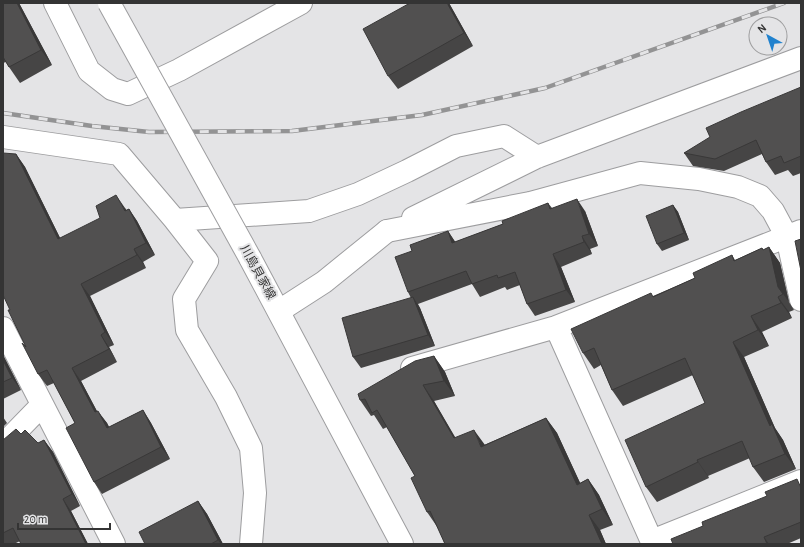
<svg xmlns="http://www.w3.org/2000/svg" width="804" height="547" font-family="'Alegreya Sans','Noto Sans JP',sans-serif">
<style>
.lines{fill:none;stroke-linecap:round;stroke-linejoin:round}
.street-casing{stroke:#9d9d9f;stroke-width:24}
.secondary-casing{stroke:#9d9d9f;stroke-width:24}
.street{stroke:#fff;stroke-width:22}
.secondary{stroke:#fff;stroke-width:22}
.rail-casing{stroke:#939394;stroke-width:4.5}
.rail{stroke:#e4e4e6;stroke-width:3;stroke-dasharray:9;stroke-linecap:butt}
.secondary-bridge-casing{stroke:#9d9d9f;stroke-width:24;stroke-linecap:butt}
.secondary-bridge{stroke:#fff;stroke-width:22}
.wall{fill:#464545}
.shaded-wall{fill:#393838}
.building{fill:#515050;stroke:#393838}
.labels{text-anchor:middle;stroke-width:4;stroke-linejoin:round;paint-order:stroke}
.street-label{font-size:12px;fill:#343434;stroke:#e4e4e6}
</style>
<rect width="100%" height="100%" fill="#e4e4e6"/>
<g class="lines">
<defs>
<path id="street" d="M55,3L89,71L112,89L128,94L179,70L301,3
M3,137L119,154L175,220L309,211L358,194L407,171L456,146L504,136L537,157
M413,218L537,157L801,58
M175,220L207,261L184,299L187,330L226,397L251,448L255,493L251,544
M387,231L530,203L640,173L699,179L738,187L760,196L773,211L787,237L801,300
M556,327L653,544
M3,328L114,544
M412,368L556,327L801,231
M3,445L42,405
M652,541L801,481"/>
<path id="secondary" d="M250,258L402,544
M279,311L324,282L387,231"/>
</defs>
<use href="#street" class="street-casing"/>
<use href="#secondary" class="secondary-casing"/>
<use href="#street" class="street"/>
<use href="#secondary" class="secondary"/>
<defs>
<path id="rail" d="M3,113L92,126L149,132L292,131L422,115L545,88L784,3"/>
</defs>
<use href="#rail" class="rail-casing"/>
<use href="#rail" class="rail"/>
<defs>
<path id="secondary-bridge" d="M109,3L250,258"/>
</defs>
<use href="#secondary-bridge" class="secondary-bridge-casing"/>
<use href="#secondary-bridge" class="secondary-bridge"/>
</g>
<path class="wall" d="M3,3H19L52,65L20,83L9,67L6,62L3,63Z
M449,3L473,46L398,89L388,76Z
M801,87V173L793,176L788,170L775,175L766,162L762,154L724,171L693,166L684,153Z
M16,154L25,167L60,238L125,208L126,210L129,209L137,221L155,255L143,262L146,268L90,296L114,345L109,347L117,362L81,381L97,411L107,423L109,427L143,410L151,423L170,459L102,494L94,482L75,423L54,383L47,386L38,374L26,347L10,310Z
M548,203L552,208L585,211L598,246L590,249L592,254L561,267L575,302L535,316L527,304L520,285L507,290L505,287L480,297L472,284L418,304L420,308L435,346L361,368L353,357L411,298L408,292L412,251L448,231L455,242L503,224Z
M673,205L678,212L689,240L662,251L657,244Z
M769,247L780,263L789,302L794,310L789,312L792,318L762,332L769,346L744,357L775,428L783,440L796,469L764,482L753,467L750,458L708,476L709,478L657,502L646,487L705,403L693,375L623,406L612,390L601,365L594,369L583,353L653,296L695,278L732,255L735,260L762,248L763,250Z
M3,355L21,390L3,399Z
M434,356L445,372L455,396L434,401L455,438L484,445L546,418L557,433L580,483L588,479L599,495L613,525L600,530L606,544H445L438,528L427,512L415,476L387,427L383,429L374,415L371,416L360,400Z
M3,417L7,423L3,427Z
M21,434L38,443L44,440L53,452L80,506L71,511L88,544H21L20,541L14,544H3V440Z
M801,485V538L787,544H673L703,526Z
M198,501L207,514L223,544H145Z"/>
<path class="shaded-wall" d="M17,3H19L52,65L41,50Z
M447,3H449L473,46L464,33Z
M16,154L25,167L67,252L58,239Z
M116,195L125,208L134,223L125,211Z
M577,199L585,211L598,246L589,234Z
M673,205L678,212L689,240L684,233Z
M129,209L137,221L155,255L146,243Z
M448,231L456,243H452Z
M582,236L590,249L592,254L584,242Z
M769,247L780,263L789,302L778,287L762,248L773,264Z
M134,249L143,262L146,268L137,255Z
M553,254L561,267L575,302L566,290Z
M81,284L90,296L114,345L105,332Z
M413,297L420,308L435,346L428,335Z
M778,297L789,312L792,318L781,303Z
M751,316L762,332L769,346L758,330Z
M101,335L109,347L117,362L109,349Z
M733,342L744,357L775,428L783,440L796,469L785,454L770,426Z
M3,355L21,390L12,378L3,360Z
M434,356L445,372L455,396L444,381Z
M72,368L81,381L104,425L95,412Z
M423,385L434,401L465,454L454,438Z
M143,410L151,423L170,459L161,447Z
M98,411L107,423L116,441L107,428Z
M546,418L557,433L588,500L577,485Z
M474,430L485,445L481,447Z
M44,440L53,452L80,506L72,494Z
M697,460L708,476L709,478L698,462Z
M588,479L599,495L613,525L602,509Z
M63,499L71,511L88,544H86Z
M198,501L207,514L223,544H221L218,540Z
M589,515L600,530L606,544H602Z
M764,537L769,544H767Z"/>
<path class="building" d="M3,3H17L41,50L9,67L3,57Z
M410,3H447L464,33L388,76L363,29Z
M801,87V156L784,163L781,156L766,162L756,140L715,159L684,153L710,137L706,128L741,112Z
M3,153L16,154L58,239L100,218L96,206L116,195L125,211L129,209L146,243L134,249L137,255L81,284L105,332L101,335L109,349L72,368L95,412L98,411L107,428L143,410L161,447L94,482L66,428L75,423L47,370L38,374L22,343L26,347L8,310H10L3,295Z
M577,199L589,234L582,236L584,242L553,254L566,290L527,304L515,272L498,278L497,275L472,284L466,271L408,292L395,257L412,251L410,245L448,231L452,243L503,224L502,221L548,203L550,209Z
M673,205L684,233L657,244L646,216Z
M801,239V271L795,241Z
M769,247L778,287L783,294L778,297L781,303L751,316L758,330L733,342L770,426L772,424L785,454L753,467L742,441L697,460L698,462L646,487L625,440L705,403L685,358L612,390L594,348L583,353L571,329L651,293L653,297L695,278L693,273L732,255L734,261L762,248L763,250Z
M413,297L428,335L353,357L342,318Z
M434,356L444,381L423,385L454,438L474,430L481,447L546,418L577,485L588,479L602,509L589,515L602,544H445L430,511L427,512L411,478L415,476L377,410L372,413L365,399L360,400L358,394L415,361Z
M3,360L12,378L3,382Z
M16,429L21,434L25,430L38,443L44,440L72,494L63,499L86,544H21L13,528L3,533V440Z
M797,479L801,488V522L764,537L767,544H673L671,539L703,526L702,522L767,496L765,492Z
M198,501L218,540L211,544H145L139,532Z"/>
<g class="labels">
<g class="street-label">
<text transform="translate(258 272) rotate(61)" y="4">川島貝家線</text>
</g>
</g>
<rect width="804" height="547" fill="none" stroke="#343434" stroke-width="8"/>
<g transform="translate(768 36) rotate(320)"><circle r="19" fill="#e4e4e6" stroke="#9e9e9f"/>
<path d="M0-3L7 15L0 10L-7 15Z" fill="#2182ce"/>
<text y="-6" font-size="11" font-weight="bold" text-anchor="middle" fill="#343434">N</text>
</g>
<path d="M18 523v6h92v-6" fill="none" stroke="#343434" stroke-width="2"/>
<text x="24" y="523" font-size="12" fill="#343434" stroke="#e4e4e6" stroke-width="3" paint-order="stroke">20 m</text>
</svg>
